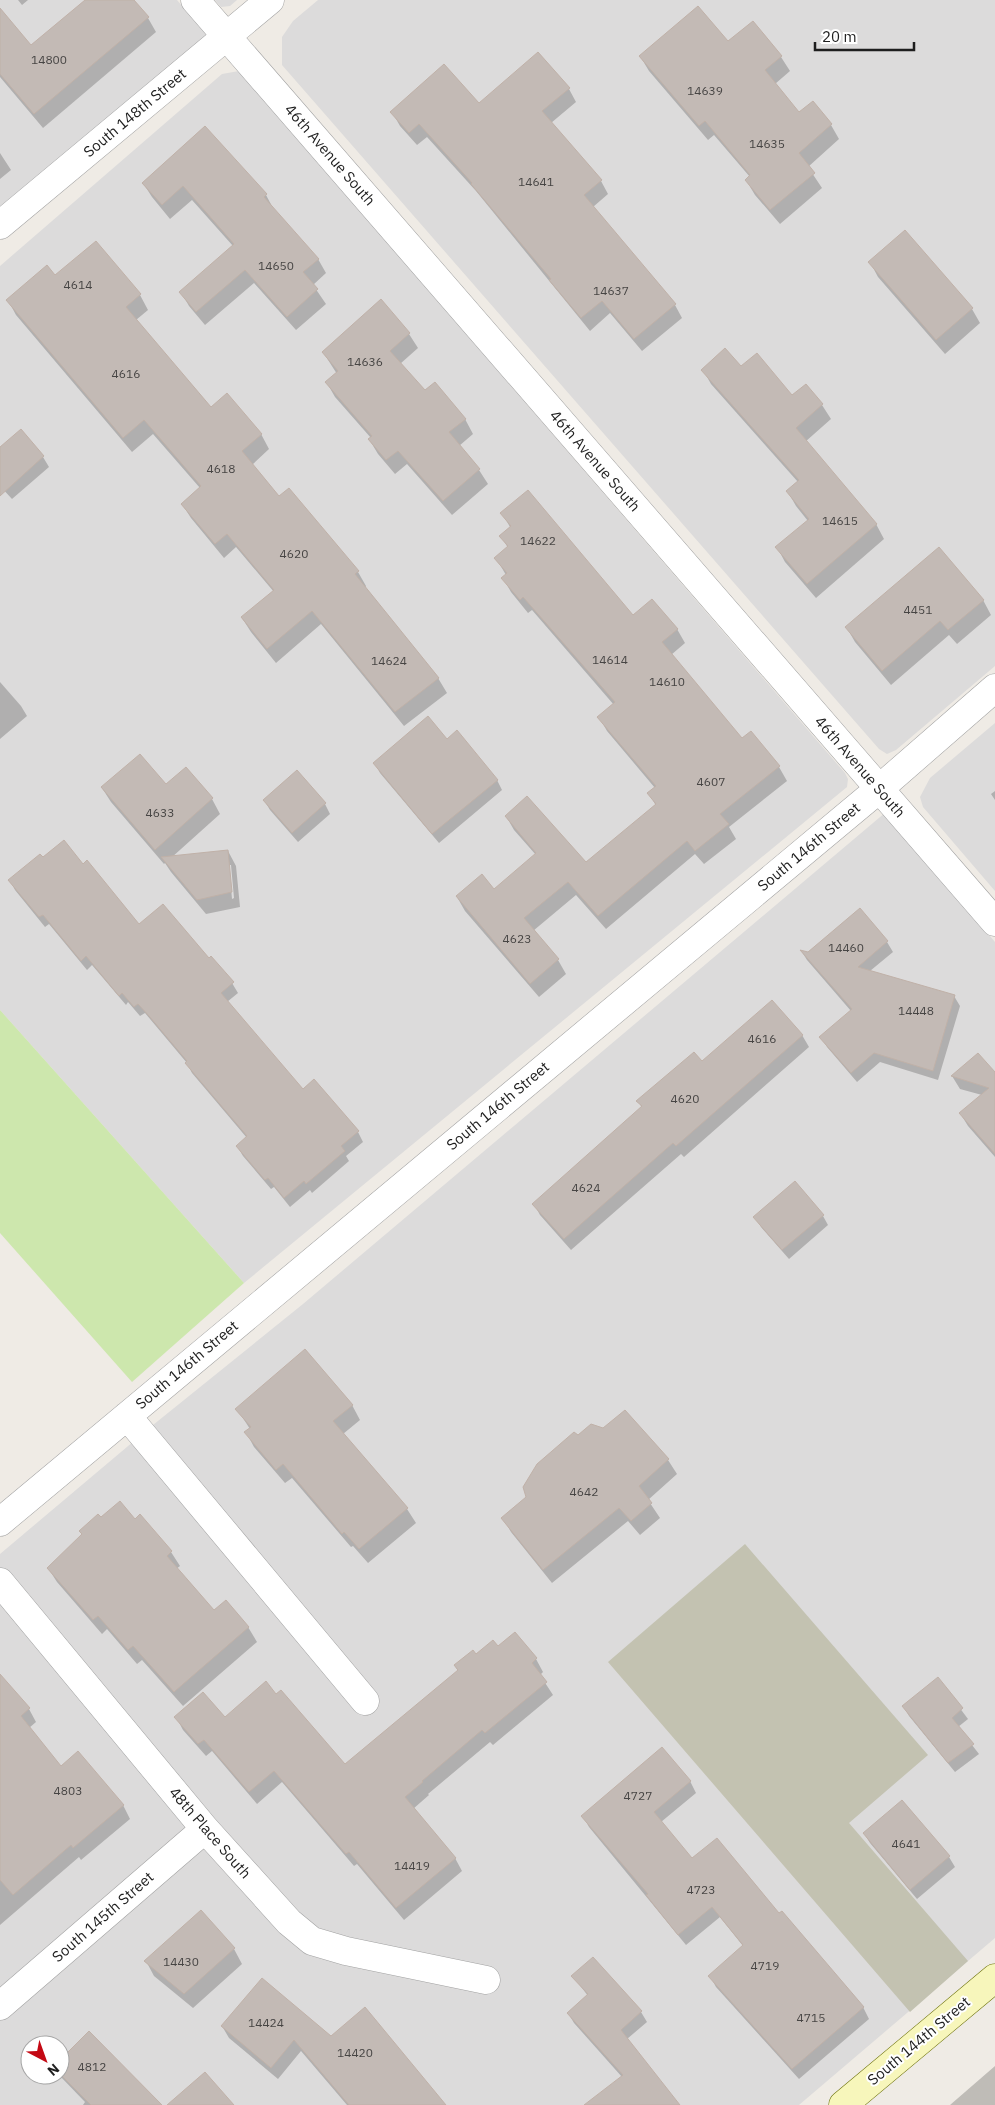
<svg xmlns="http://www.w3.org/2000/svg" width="995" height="2105" font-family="'IBM Plex Sans',sans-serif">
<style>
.residential{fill:#dcdbdb;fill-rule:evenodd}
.construction{fill:#c3c2b1}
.grass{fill:#cde7ad}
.shadow{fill:#0003;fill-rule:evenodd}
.building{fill:#c3bab5;stroke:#c0b1a8}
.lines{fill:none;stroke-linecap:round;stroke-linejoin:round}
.street-casing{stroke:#a2a2a2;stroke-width:29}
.secondary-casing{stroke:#6c710a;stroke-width:29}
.street{stroke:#fff;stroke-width:28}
.secondary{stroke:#f7f6bb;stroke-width:28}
.labels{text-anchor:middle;stroke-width:4;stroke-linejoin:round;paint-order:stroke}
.number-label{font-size:12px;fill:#474544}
.street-label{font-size:15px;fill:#1e1e1e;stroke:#fff}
</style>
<rect width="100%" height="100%" fill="#efebe5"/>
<path class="residential" d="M0,0H177L207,35L0,213Z
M215,0H237L230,6L221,7Z
M318,0H995V666L896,750L887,754L879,749L282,65V37L293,21Z
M239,71L845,773L848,779L847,787L244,1283L0,1010V266L222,74Z
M995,723V891L923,807L920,797L930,778Z
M886,812L995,942V1938L799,2105H0V1554L153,1425L303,1304ZM30,2045H60V2075H30Z"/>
<path class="construction" d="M745,1544L928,1755L849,1823L968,1961L910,2012L608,1662Z"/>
<path class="grass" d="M0,1010L244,1283L132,1382L0,1233Z"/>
<path class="shadow" d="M18,0H28L22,5Z
M87,0H133L148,18L156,32L43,128L0,77V30L31,47Z
M753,23L781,57L790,71L775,84L799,114L813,103L831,125L839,139L808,167L822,188L780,224L755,195L746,180L750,177L714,135L708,140L649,71L640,56L728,43Z
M569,89L576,102L551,123L601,181L608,194L593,207L675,305L682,318L642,351L610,313L590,331L476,191L427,137L417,145L400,126L392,112L479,105Z
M205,127L266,195L274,210L318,259L326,273L313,285L326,304L296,330L254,283L205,325L189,306L181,292L233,246L192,200L170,219L152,197L143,183Z
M0,153L11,170L0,179Z
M95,243L140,295L148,310L136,320L211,409L261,434L269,449L252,465L279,497L358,572L366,586L365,588L438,678L447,693L404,726L321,624L276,663L251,632L242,618L274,592L236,547L224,558L191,518L182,504L200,488L153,434L132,452L16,315L8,300L55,277Z
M870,262L972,309L980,323L945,354L878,277Z
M381,301L409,334L418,348L400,364L425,392L465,419L473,434L459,446L479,470L488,484L452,515L407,464L395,474L378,454L369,439L371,438L335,397L327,383L337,374L323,352Z
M703,370L792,397L806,385L822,405L831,419L805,442L876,524L884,539L816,598L785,562L777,547L808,521L796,506L788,492L798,482L711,384Z
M20,431L43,457L49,467L12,499L0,486V463Z
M502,513L633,617L677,629L685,643L671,655L742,740L779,767L787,781L729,827L736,839L704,864L695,854L606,929L576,895L533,931L558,960L566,974L539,997L465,911L457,897L493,891L536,855L514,830L506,816L586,864L656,806L649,793L655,788L607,731L599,717L614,705L532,610L528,613L511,592L503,578L506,575L496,558L508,548L501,536L510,527Z
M983,600L991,615L957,644L949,635L891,685L855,642L847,628Z
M0,682L21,706L27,716L0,739Z
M447,741L497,780L502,790L439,843L380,773L375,763Z
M186,769L212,799L220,814L171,858L228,851L236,866L240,907L206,914L171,872L165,863L164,864L111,802L102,788L166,786ZM229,865H231L234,898L232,899Z
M995,791V800L991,794Z
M264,800L325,804L330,814L298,842L270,810Z
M43,859L83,865L139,926L208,960L232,983L238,993L227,1002L302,1090L358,1132L363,1142L346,1156L349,1161L312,1193L310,1190L290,1207L274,1187L271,1189L243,1156L237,1146L247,1138L192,1073L187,1063L145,1013L140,1016L128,1002L126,1005L92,965L87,970L49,924L45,927L15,890L10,880Z
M860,910L887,942L893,952L870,971L954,996L960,1006L938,1080L880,1062L857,1082L827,1047L821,1037L851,1011L807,960L802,952L808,953Z
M802,1035L809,1047L684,1157L681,1154L571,1250L540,1215L534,1204L642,1108L638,1101L701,1063Z
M995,1073V1157L968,1126L960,1113L982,1095L960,1089L952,1076Z
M823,1216L828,1225L789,1259L761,1227L755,1217Z
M352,1405L360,1420L343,1434L407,1509L416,1523L368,1563L353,1546L351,1547L292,1478L285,1483L254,1447L246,1432L250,1429L237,1409Z
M624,1412L668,1460L677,1474L648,1500L660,1518L640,1535L628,1521L552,1583L511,1532L503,1518L528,1497L578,1437L604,1430Z
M140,1516L171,1552L180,1566L176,1569L213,1612L248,1627L257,1642L183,1706L142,1660L137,1664L107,1629L102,1634L57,1582L48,1568L101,1519L135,1521Z
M498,1648L536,1659L543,1672L540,1675L553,1695L493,1745L490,1742L428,1794L429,1795L413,1809L455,1858L462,1871L404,1920L357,1864L354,1866L282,1782L257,1804L212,1751L206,1756L183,1730L176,1717L225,1718L276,1695L345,1766L458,1671L455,1666L476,1655Z
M0,1675L29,1709L36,1722L29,1728L61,1767L123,1805L130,1819L81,1860L79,1857L0,1925Z
M938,1679L968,1719L958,1727L979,1754L955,1772L909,1716L904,1707Z
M690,1781L696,1793L661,1822L692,1860L779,1915L863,2007L869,2019L799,2079L716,1987L710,1976L743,1946L720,1917L686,1945L589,1827L583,1816Z
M902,1801L949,1857L955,1867L917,1899L870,1843L864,1833Z
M201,1912L234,1949L242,1964L193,2008L154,1976L146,1961Z
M593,1959L641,2012L647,2022L627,2039L678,2105H612L622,2077L574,2023L568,2013L588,1996L573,1976Z
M222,2026L331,2038L444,2105H347L301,2051L278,2079L229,2038Z
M60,2061L140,2105H83L85,2102L59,2075Z
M995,2066V2105H950Z"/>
<path class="building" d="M85,0H134L149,17L34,114L0,74V8L31,45Z
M698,6L728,41L753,21L782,56L765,70L799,112L813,101L832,124L799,153L815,173L770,210L745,180L750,175L705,121L699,126L639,56Z
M538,52L570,88L542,111L602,180L584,195L676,304L634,339L602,301L581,318L549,280L551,279L471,184L472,183L419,124L409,133L390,112L444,64L479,103Z
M205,126L267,194L264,197L319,259L303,272L318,289L287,317L245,270L196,312L179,292L234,244L183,186L162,205L142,183Z
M905,230L973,308L936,340L868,262Z
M96,241L141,294L126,307L211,407L227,393L262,434L242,451L279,496L289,488L359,571L355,574L439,678L395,712L312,611L267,649L241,617L274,590L227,534L215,544L181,504L201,486L144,420L123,438L6,300L47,265L55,275Z
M381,299L410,333L390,351L425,390L435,382L466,419L449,432L480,469L443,501L398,451L386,460L368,439L372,436L325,382L338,371L322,352Z
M725,348L741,366L757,353L792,395L806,384L823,404L796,428L877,524L807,584L775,547L809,519L786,491L799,480L701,370Z
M21,429L44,456L0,496V447Z
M528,490L633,615L652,599L678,629L662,642L742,738L751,731L780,766L720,814L729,824L695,851L687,841L598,916L568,882L524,918L559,959L530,984L456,896L482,874L494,889L536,853L505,816L527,796L586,862L656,804L647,793L656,786L597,717L615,702L523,597L520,600L501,578L507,573L494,558L508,546L499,536L511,526L500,513Z
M939,547L984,600L948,630L940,621L882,671L845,627Z
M428,716L447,739L457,730L498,780L432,834L373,763Z
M140,754L166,784L186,767L213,798L155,850L101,787Z
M297,770L326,803L292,833L263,800Z
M64,840L83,864L87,860L139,924L163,904L209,958L211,956L234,982L221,993L303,1089L314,1079L359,1131L341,1146L345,1151L306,1184L304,1181L284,1198L268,1178L265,1180L236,1146L247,1136L185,1063L187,1061L149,1016L138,1004L134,1007L122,993L119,996L86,956L81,961L43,915L39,917L8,880L40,854L43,857Z
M228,850L232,892L197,900L161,857Z
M860,908L888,941L858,967L955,995L933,1071L874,1053L851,1073L819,1037L852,1009L800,950L808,952Z
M772,1000L803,1035L676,1146L673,1143L564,1239L532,1204L642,1106L636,1101L694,1052L702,1061Z
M978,1053L995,1072V1154L959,1113L989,1088L951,1076Z
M795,1181L824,1215L782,1250L753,1217Z
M305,1349L353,1405L333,1421L408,1508L359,1549L344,1532L342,1534L283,1464L276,1470L244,1432L251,1427L235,1409Z
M625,1410L669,1459L639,1486L652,1503L631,1521L619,1508L543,1570L501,1518L526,1497L523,1487L537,1464L574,1432L578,1435L591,1424L603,1428Z
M120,1501L135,1519L140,1514L172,1551L167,1556L214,1610L226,1600L249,1627L174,1692L133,1646L128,1650L98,1616L93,1620L47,1568L82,1534L79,1531L98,1514L101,1517Z
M515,1632L537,1658L532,1663L547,1682L485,1733L482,1730L422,1781L423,1782L405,1797L456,1858L396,1908L349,1852L346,1854L274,1771L249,1792L204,1740L198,1744L174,1717L203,1692L225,1717L266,1681L276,1694L281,1690L345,1764L458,1670L454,1665L473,1650L476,1654L493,1640L498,1646Z
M0,1674L30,1708L21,1716L61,1766L78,1751L124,1805L73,1848L71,1845L13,1895L0,1880Z
M938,1677L963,1708L952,1718L974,1744L948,1763L902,1706Z
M662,1747L691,1781L654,1812L692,1858L717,1838L779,1913L782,1911L864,2007L792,2069L708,1976L743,1945L712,1907L678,1935L646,1895L648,1894L581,1816Z
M902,1800L950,1856L910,1890L863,1833Z
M201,1910L235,1948L184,1994L144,1961Z
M593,1957L642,2011L621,2030L680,2105H584L623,2075L567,2013L588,1994L571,1976Z
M262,1978L331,2036L365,2007L446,2105H349L294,2040L271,2068L221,2026Z
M89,2031L162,2105H91L60,2074V2060Z
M205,2072L234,2105H167Z"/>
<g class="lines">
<defs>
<path id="street" d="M195,0L995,922
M0,225L270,0
M127,1416L365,1701
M0,1522L879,789L995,688
M0,1582L205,1829L289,1922L312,1941L346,1951L486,1980
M0,2006L205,1829"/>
<path id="secondary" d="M843,2105L995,1978"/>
</defs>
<use href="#street" class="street-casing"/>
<use href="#secondary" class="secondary-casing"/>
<use href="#street" class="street"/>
<use href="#secondary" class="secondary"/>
</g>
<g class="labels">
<g class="number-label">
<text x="49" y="64">14800</text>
<text x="705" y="95">14639</text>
<text x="767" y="148">14635</text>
<text x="536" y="186">14641</text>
<text x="276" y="270">14650</text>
<text x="78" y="289">4614</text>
<text x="611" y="295">14637</text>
<text x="365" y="366">14636</text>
<text x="126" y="378">4616</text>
<text x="221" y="473">4618</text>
<text x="840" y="525">14615</text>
<text x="538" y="545">14622</text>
<text x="294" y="558">4620</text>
<text x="918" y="614">4451</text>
<text x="610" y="664">14614</text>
<text x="389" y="665">14624</text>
<text x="667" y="686">14610</text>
<text x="711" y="786">4607</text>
<text x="160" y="817">4633</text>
<text x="517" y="943">4623</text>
<text x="846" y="952">14460</text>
<text x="916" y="1015">14448</text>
<text x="762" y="1043">4616</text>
<text x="685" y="1103">4620</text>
<text x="586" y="1192">4624</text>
<text x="584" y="1496">4642</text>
<text x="68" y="1795">4803</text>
<text x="638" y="1800">4727</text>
<text x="906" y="1848">4641</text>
<text x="412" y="1870">14419</text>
<text x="701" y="1894">4723</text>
<text x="181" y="1966">14430</text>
<text x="765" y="1970">4719</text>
<text x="811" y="2022">4715</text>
<text x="266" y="2027">14424</text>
<text x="355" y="2057">14420</text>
<text x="92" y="2071">4812</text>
</g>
<g class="street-label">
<text transform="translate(135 113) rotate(-40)" y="5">South 148th Street</text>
<text transform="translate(330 155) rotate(49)" y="5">46th Avenue South</text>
<text transform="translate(595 461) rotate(49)" y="5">46th Avenue South</text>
<text transform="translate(860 767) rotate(49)" y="5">46th Avenue South</text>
<text transform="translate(809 847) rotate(-40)" y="5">South 146th Street</text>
<text transform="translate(498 1106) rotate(-40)" y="5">South 146th Street</text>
<text transform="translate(187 1365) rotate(-40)" y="5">South 146th Street</text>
<text transform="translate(210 1833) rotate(49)" y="5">48th Place South</text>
<text transform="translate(103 1917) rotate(-41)" y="5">South 145th Street</text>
<text transform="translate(919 2041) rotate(-40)" y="5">South 144th Street</text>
</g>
</g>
<g transform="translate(45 2060) rotate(139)"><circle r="24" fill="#ffffff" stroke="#a5a5a5"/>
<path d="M0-4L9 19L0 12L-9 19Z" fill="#c40914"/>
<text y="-8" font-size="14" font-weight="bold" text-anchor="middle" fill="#1e1e1e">N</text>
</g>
<path d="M815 42v8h99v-8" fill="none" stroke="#1e1e1e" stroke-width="2.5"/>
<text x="822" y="42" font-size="15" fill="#1e1e1e" stroke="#ffffff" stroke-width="4" paint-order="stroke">20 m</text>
</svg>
